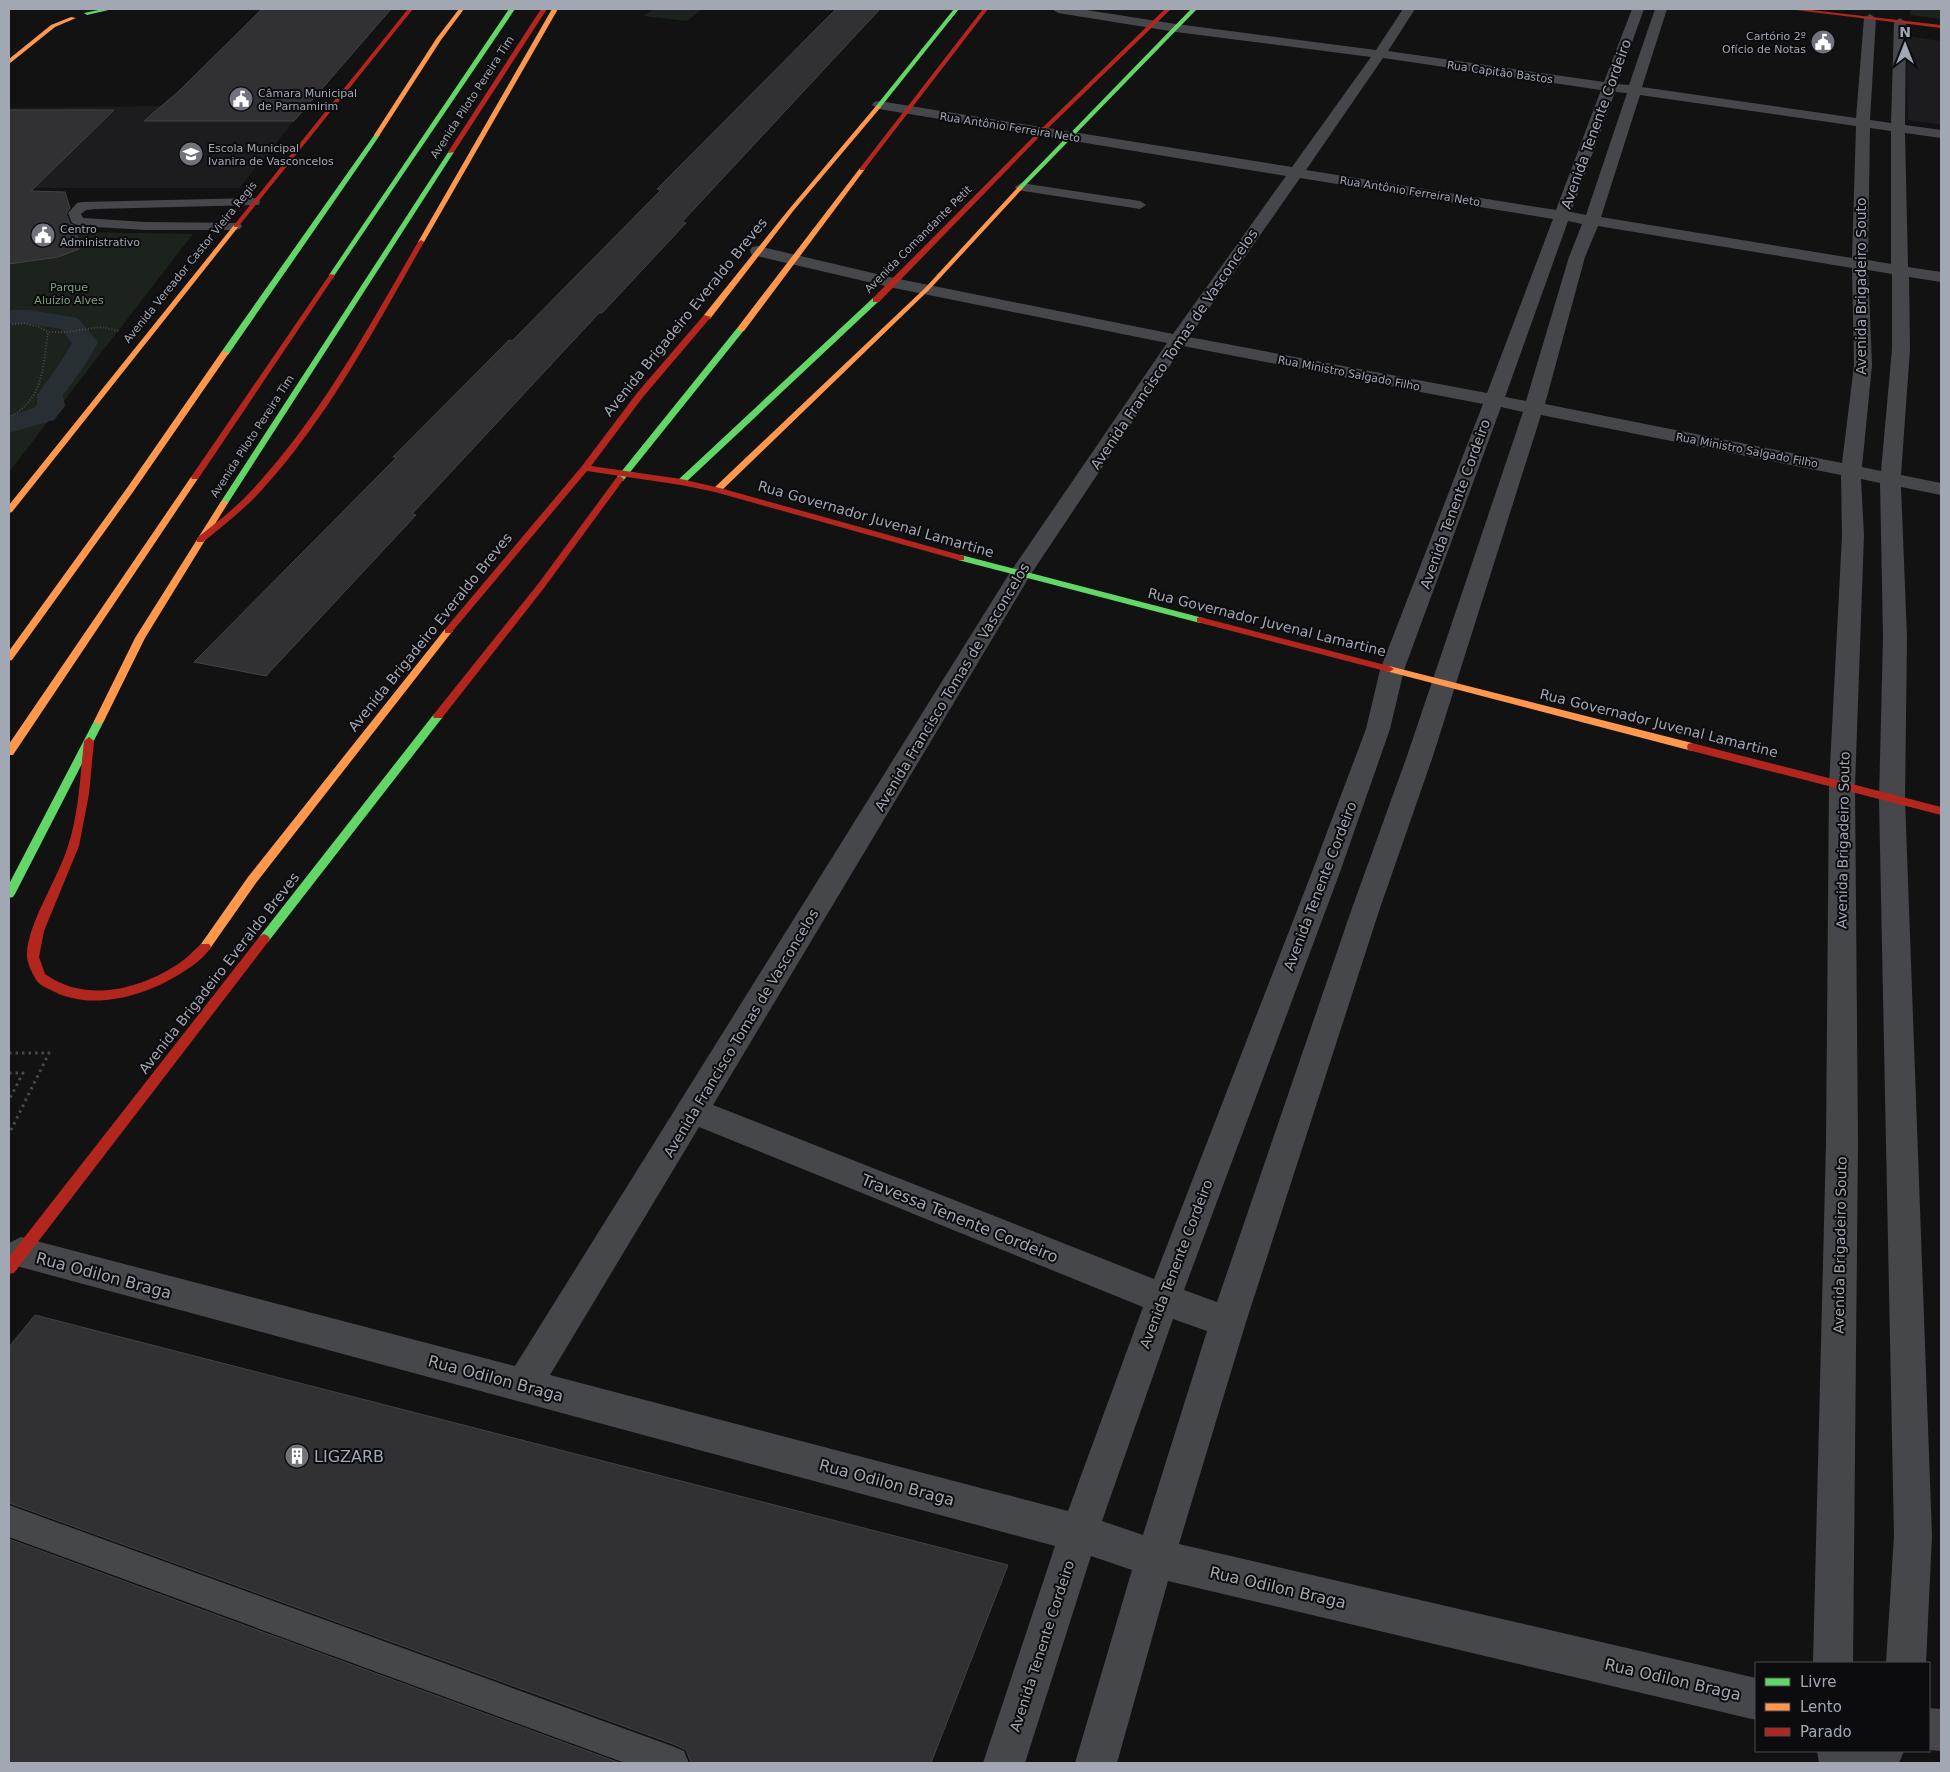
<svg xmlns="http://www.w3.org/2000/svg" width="1950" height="1772" font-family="'DejaVu Sans',sans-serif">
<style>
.built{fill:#1c1c1e}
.green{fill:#1c221c}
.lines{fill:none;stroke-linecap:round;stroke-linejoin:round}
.canal{fill:#272f35;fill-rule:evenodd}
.building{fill:#313133;stroke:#404246}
.path-far1{stroke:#48494d;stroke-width:2;stroke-dasharray:1 2;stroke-linecap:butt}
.path{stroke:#48494d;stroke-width:3;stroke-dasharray:2.5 4;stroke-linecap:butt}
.lane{fill:#46474b;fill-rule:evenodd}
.street{fill:#46474b;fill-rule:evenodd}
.fast{fill:#63d668;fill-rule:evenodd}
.slow{fill:#ff974d;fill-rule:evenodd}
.jam{fill:#b3261e;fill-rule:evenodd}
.labels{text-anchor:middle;stroke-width:4;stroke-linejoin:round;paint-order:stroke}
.far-poi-label{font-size:11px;fill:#a2a7b4;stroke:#0c0c0e;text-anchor:start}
.far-street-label{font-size:11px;fill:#a2a7b4;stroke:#0c0c0e}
.far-park-label{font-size:11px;fill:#78a07a;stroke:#0c0c0e}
.street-label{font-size:14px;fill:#a2a7b4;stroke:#0c0c0e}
.near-street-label{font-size:16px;fill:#a2a7b4;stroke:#0c0c0e}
.near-poi-label{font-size:16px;fill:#a2a7b4;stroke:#0c0c0e;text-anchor:start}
</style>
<rect width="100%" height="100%" fill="#121212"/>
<path class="built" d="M1906,36L1941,41V125L1908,120Z
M161,106L148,120L294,121L239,188H9V108Z"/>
<path class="green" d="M654,9H702L687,21L643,16Z
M1910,9H1941V19L1910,15Z
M9,231L193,234L9,472Z"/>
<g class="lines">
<path class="canal" d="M9,310H30L78,318L98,342L85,365L63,395L65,406L54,420L9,433V416L34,408L37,405V395L60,363L72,343L61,329L30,324H9Z"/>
</g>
<path class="building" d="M262,9H391L294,121H144L179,91Z
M836,9H880L682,222L686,223L602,313H599L412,514L416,515L266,676L194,662L397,457H393L509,340L512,341L661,190L657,189Z
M9,110H114L31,191L65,192L70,208L66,214L70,224L76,226L79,249L58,257L9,264Z
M35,1315L1008,1565L931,1763H691L686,1750L673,1744L9,1503V1347Z
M9,1539L620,1763H9Z"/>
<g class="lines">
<path class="path-far1" d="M9,325L23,323L39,327L48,332H67L101,327L119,331
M9,417C44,400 43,366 48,332"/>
<path class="path" d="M9,1053H49L9,1134
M9,1073H23L9,1100"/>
<path class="lane" d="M1021,183L1140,201L1146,205L1140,209L1017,190L1015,187Z
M254,198L259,199L260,202L259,205L95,209L86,210L81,214L83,218L145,222L240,223L242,226L240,229L235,230H145L80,226L72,223L68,213L77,203L82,202Z
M9,1505L672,1746L684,1751L689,1763H625L9,1537Z"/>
<path class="street" d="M1052,9H1080L1176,24L1376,50L1403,9H1415L1388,51L1604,82L1632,9H1644L1617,84L1629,85L1655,9H1667L1642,87L1856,118L1864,18L1870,14L1876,18L1870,120L1891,123L1894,22L1900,18L1906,22L1905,125L1941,130V138L1905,133L1908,267L1941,272V282L1909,277L1910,349L1901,475L1941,483V495L1901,487L1907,637L1905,799L1932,1536L1926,1663H1886L1894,1536L1879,799L1883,637L1880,483L1861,479L1864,535L1855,786L1858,1143L1853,1663H1813L1826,1143L1829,786L1842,535L1841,475L1541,415L1433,756L1379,911L1246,1322L1179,1544L1756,1678V1720L1168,1581L1117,1763H1075L1132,1570L1091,1556L1025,1763H983L1055,1546L9,1264V1243L21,1237L515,1366L1009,574L1167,343L894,288L752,255L750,251L752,247L758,246L894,278L1173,334L1286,176L879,109L872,105L874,102L879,101L1292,167L1371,57L1176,32L1058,13ZM1383,58L1601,90L1556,210L1306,170ZM1615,92L1627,93L1586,215L1571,212ZM1640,95L1856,126L1852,258L1601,217ZM1870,128L1891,131V264L1868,260ZM1300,178L1553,219L1487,393L1189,337ZM1568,221L1582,224L1569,257L1526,401L1505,397ZM1598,226L1852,268L1854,365L1842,463L1545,404L1585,257ZM1868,270L1892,274V349L1881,471L1862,467L1872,365ZM1183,346L1483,404L1380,670L1366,729L1312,872L1154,1279L713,1105L1031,574ZM1501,407L1523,412L1407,756L1351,911L1217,1302L1184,1290L1340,872L1390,729L1404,670ZM699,1127L1143,1307L1068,1511L550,1375ZM1173,1319L1207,1331L1143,1535L1102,1521Z
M1929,1708L1941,1709V1751L1929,1750Z
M1817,1751H1859L1860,1753L1861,1751H1904L1899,1763H1819Z"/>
<path class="fast" d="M103,9H113L87,15L84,13Z
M509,9H515L334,276H330L329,275Z
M954,9H959L880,108H876V106Z
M1191,9H1197L1022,189H1018V187Z
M375,134L380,135L228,355H222V351Z
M449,151L454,152L228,503L224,506L221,505L220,503Z
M873,298L880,300L684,484H678V480Z
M738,327L745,329L623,481H617V477Z
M961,555L1203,618L1205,620L1200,623L958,560V556Z
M438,713L442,714L443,716L442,718L268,942H260L258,939L260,936L434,714Z
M99,718L104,721L15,894L13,897L9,898V884L94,721Z"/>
<path class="slow" d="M459,9H464L441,40L379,136H375L374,135L436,39Z
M552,9H558L424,242L419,243L418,242Z
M71,17L76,18L55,27L9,64V59L51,25Z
M876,106L881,107L794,210L710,319H704V315L790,208Z
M860,168L865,169L744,331H738V327Z
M1018,187L1023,188L929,290L720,492H714V488L925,288Z
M234,225L239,226L12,512L9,513V505Z
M222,351L229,353L133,492L12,660L9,661V651L127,488Z
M195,474L199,477L13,755H9V744L191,477Z
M224,500L228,503L145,638L104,721L99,724L95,723L94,721L135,638L220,503Z
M448,628L453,631L451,633L256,883L209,950H201L199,947L201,944L248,877L445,629Z
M1389,666L1692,743L1697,747L1692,751L1386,671L1384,669L1386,667Z"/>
<path class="jam" d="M408,9H413L238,227H234V225Z
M541,9H547L454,152L449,153L448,152Z
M983,9H988L864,170H860V168Z
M1165,9H1171L1043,133L879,302H873V298L1039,131Z
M1788,9H1802L1941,25V28Z
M421,240L424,242C375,328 328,418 260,492C243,510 223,526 203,542H197V538C217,522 237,507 254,488C321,415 369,327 418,242Z
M330,274L335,275L198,479H192L191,477Z
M704,315L711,317L643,397L591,466L681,479L720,488L964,556V560H958L715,492L681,485L587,471L451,633H445V629L582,466L637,393Z
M620,476L624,479L544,588L442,718H434L433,716L434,714L538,584L617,477Z
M1200,617L1389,666L1394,669L1389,672L1197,622V618Z
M89,737L94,741L89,794L79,846L44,931L39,957L45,974C86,1004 142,989 181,962C188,957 194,950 201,944H209L211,947C205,957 193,966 183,972C146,996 90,1013 49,989C44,987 37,983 35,978C32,973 27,962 27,956C26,926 59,877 68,846C79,813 80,776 84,741Z
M1692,743L1941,807V815L1688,750L1687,747L1688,744Z
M264,934L268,936L270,939L268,942L14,1273L9,1274V1257L260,936Z"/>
</g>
<defs>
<symbol id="civic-disc" viewBox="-11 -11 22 22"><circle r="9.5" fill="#70737b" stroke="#0c0c0e"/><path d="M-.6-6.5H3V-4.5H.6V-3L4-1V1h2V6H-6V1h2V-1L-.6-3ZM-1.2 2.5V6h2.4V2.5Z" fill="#fff"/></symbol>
<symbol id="school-disc" viewBox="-11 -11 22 22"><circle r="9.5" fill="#70737b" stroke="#0c0c0e"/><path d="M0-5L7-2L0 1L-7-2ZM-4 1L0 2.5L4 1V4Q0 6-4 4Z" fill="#fff"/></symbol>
<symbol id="building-disc" viewBox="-11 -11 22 22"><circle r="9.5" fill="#70737b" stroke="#0c0c0e"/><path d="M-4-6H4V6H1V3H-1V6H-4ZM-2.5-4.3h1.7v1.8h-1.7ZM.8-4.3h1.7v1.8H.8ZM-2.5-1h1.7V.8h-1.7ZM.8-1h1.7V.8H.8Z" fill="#fff"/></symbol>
</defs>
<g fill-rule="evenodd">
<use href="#civic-disc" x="1809" y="28" width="28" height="28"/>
<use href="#civic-disc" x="227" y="85" width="28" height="28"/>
<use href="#school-disc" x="177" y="140" width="28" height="28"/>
<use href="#civic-disc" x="29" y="221" width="28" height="28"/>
<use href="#building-disc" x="283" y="1442" width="28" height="28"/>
</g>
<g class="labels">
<g class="far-poi-label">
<text x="1806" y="40" text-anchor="end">Cartório 2º<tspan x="1806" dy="13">Ofício de Notas</tspan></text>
<text x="258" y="97">Câmara Municipal<tspan x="258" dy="13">de Parnamirim</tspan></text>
<text x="208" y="152">Escola Municipal<tspan x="208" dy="13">Ivanira de Vasconcelos</tspan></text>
<text x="60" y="233">Centro<tspan x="60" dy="13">Administrativo</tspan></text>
</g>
<g class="far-street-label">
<text transform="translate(1500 72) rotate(8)" y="4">Rua Capitão Bastos</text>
<text transform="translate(472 97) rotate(-57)" y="4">Avenida Piloto Pereira Tim</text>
<text transform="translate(1010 127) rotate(9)" y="4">Rua Antônio Ferreira Neto</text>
<text transform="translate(1410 191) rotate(9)" y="4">Rua Antônio Ferreira Neto</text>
<text transform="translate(918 239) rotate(-45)" y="4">Avenida Comandante Petit</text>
<text transform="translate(190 262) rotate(-51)" y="4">Avenida Vereador Castor Vieira Regis</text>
<text transform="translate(1349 373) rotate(11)" y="4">Rua Ministro Salgado Filho</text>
<text transform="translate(252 436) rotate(-57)" y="4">Avenida Piloto Pereira Tim</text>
<text transform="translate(1747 450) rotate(11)" y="4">Rua Ministro Salgado Filho</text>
</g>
<g class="far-park-label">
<text x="69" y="291">Parque<tspan x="69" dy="13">Aluízio Alves</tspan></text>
</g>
<g class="street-label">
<text transform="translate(1596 124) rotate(-70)" y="5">Avenida Tenente Cordeiro</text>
<text transform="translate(1861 286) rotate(-90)" y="5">Avenida Brigadeiro Souto</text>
<text transform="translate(685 317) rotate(-51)" y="5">Avenida Brigadeiro Everaldo Breves</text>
<text transform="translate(1174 349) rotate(-56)" y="5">Avenida Francisco Tomas de Vasconcelos</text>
<text transform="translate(1455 504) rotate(-70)" y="5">Avenida Tenente Cordeiro</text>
<text transform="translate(876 519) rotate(16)" y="5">Rua Governador Juvenal Lamartine</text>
<text transform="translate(1267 622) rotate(14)" y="5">Rua Governador Juvenal Lamartine</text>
<text transform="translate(430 632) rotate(-51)" y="5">Avenida Brigadeiro Everaldo Breves</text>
<text transform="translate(952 687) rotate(-59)" y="5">Avenida Francisco Tomas de Vasconcelos</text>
<text transform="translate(1659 723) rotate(14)" y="5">Rua Governador Juvenal Lamartine</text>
<text transform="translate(1843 840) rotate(-89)" y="5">Avenida Brigadeiro Souto</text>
<text transform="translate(1320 886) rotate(-69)" y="5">Avenida Tenente Cordeiro</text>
<text transform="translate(219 973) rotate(-52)" y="5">Avenida Brigadeiro Everaldo Breves</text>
<text transform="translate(741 1033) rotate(-59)" y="5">Avenida Francisco Tomas de Vasconcelos</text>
<text transform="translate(1840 1245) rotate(-89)" y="5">Avenida Brigadeiro Souto</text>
<text transform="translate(1176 1264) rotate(-69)" y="5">Avenida Tenente Cordeiro</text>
<text transform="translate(1042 1646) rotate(-72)" y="5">Avenida Tenente Cordeiro</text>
</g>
<g class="near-street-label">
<text transform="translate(960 1218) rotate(22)" y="6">Travessa Tenente Cordeiro</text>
<text transform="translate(104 1275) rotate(15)" y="6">Rua Odilon Braga</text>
<text transform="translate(496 1378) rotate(15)" y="6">Rua Odilon Braga</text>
<text transform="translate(887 1482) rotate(15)" y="6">Rua Odilon Braga</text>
<text transform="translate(1278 1587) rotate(13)" y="6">Rua Odilon Braga</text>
<text transform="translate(1673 1679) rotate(13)" y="6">Rua Odilon Braga</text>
</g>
<g class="near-poi-label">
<text x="314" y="1462">LIGZARB</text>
</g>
</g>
<rect width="1950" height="1772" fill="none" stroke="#a2a7b4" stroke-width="20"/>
<rect x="1755" y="1662" width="175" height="90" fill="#0c0c0e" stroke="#484a50"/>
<rect x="1765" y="1678" width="25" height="8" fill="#63d668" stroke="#484a50"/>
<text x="1800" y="1687" font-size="15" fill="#a2a7b4">Livre</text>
<rect x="1765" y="1703" width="25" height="8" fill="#ff974d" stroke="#484a50"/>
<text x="1800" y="1712" font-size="15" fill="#a2a7b4">Lento</text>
<rect x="1765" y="1728" width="25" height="8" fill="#b3261e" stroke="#484a50"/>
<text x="1800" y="1737" font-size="15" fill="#a2a7b4">Parado</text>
<g transform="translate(1905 45)" stroke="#0c0c0e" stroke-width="4" paint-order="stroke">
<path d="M0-4L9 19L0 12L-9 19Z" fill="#a2a7b4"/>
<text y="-8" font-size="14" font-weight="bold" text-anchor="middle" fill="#a2a7b4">N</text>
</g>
</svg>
